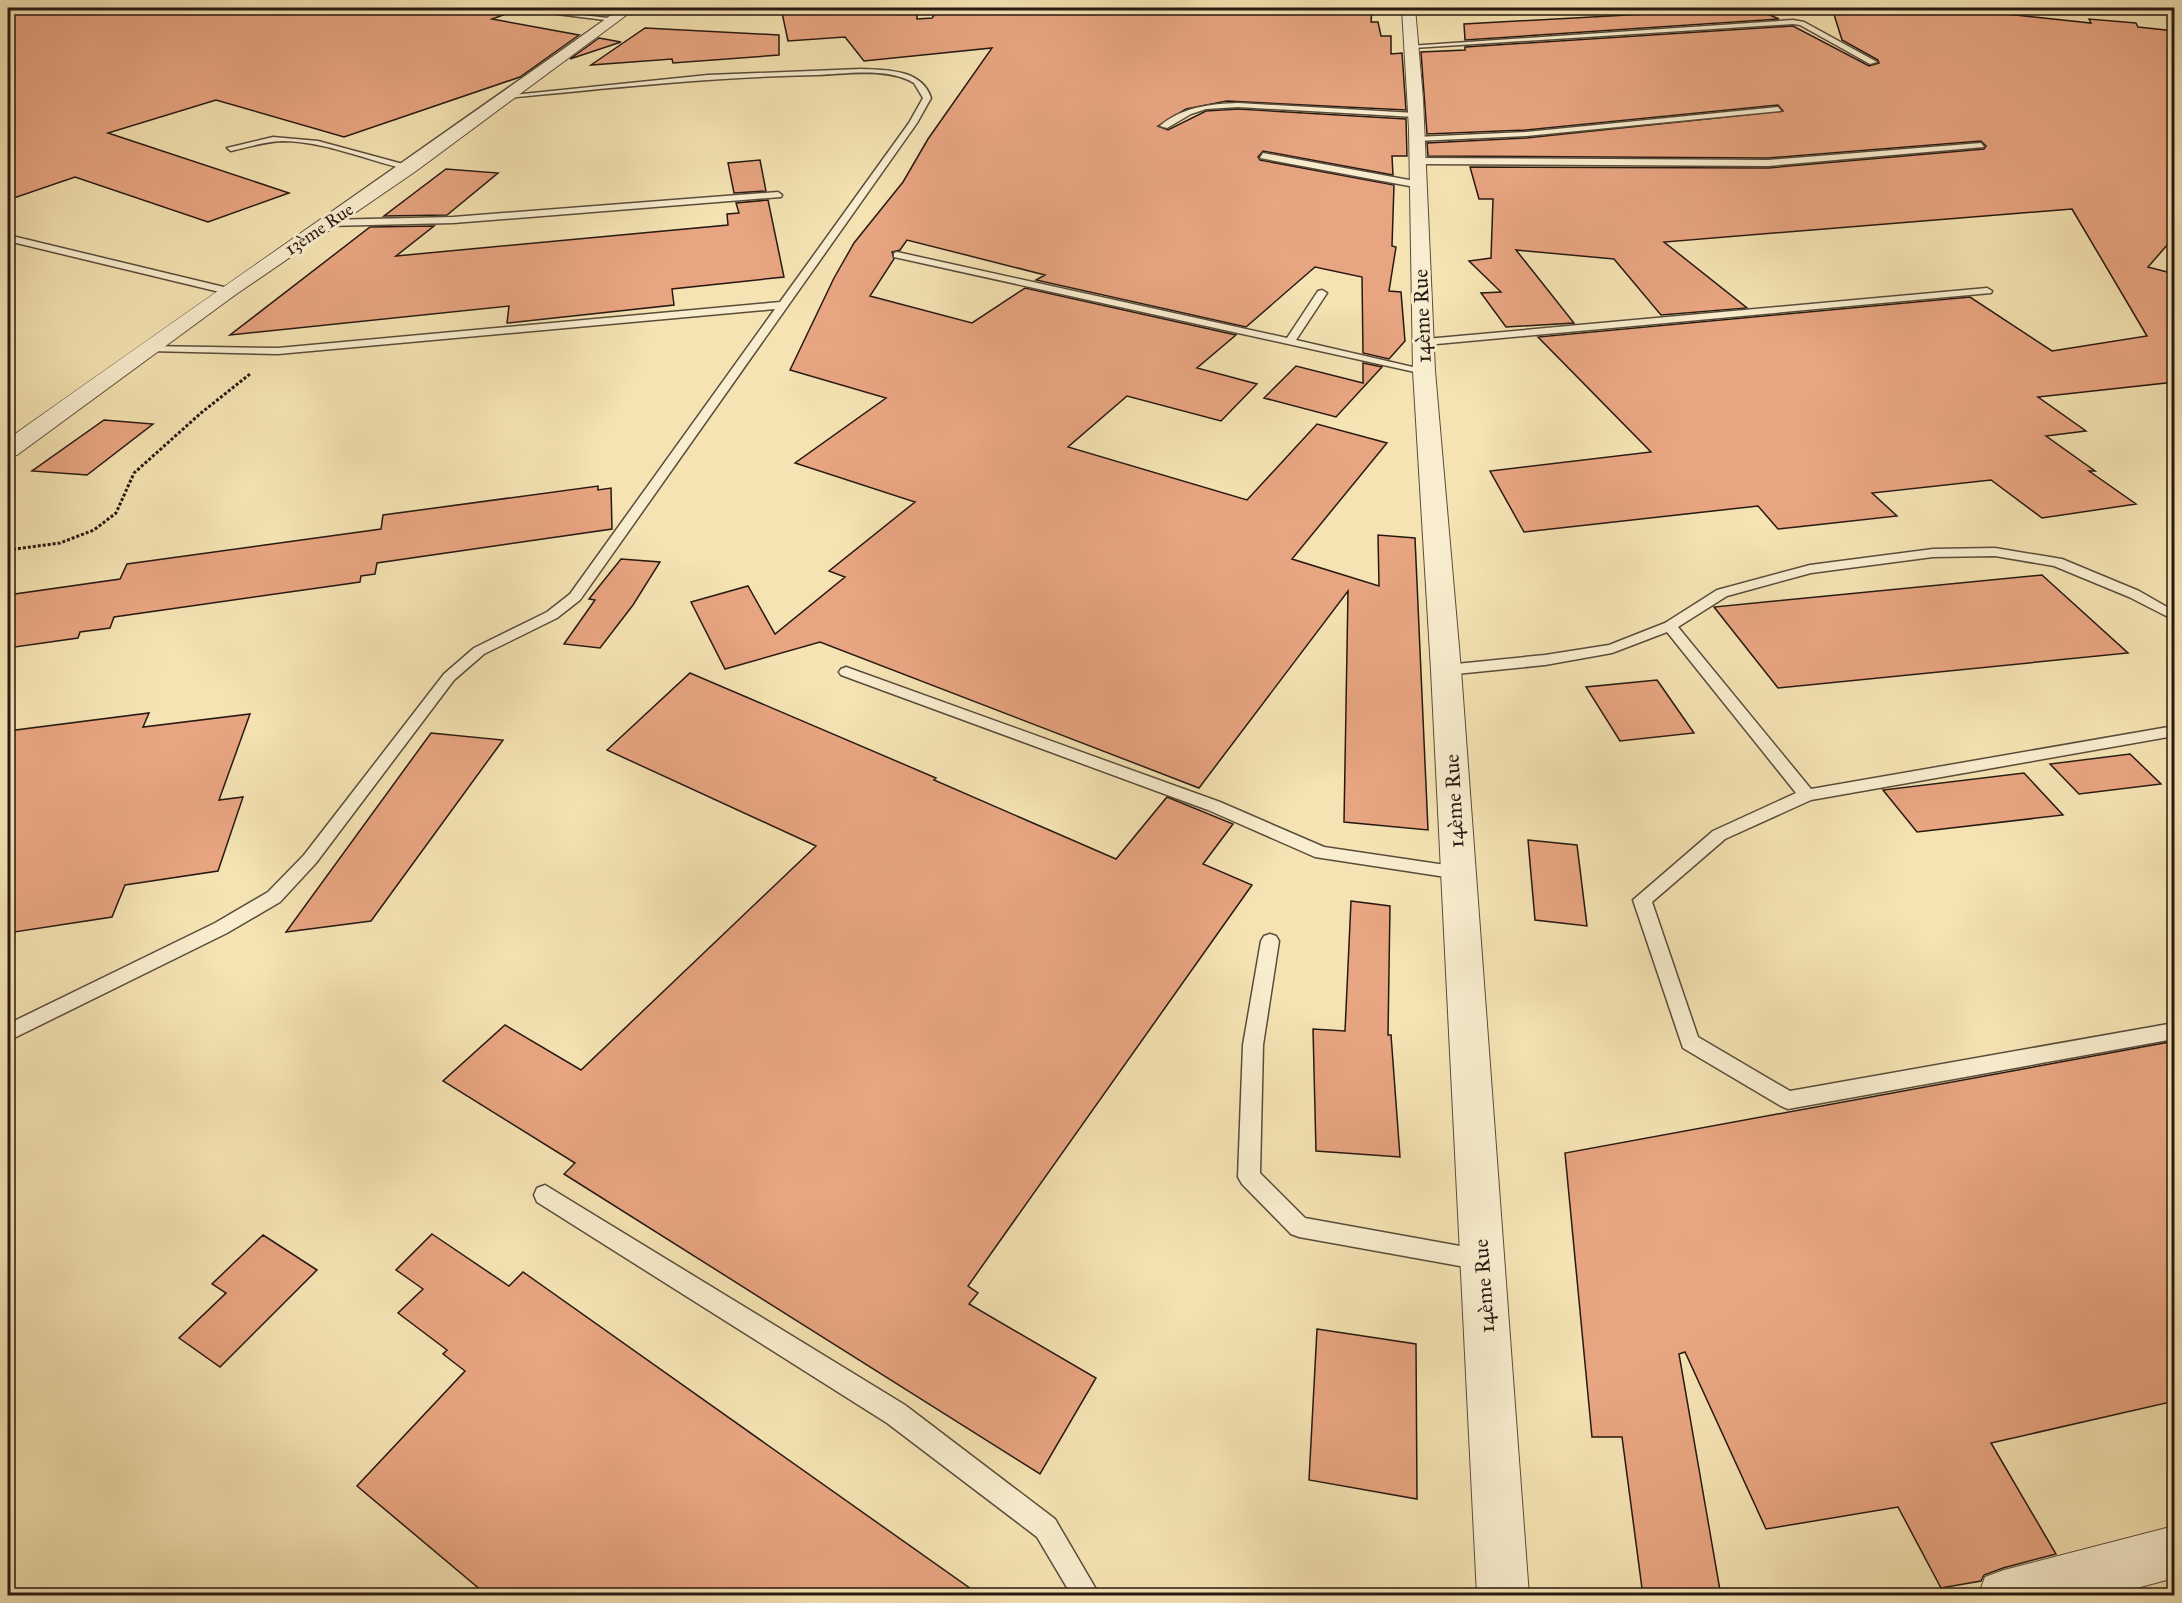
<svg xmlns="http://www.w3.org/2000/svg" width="2182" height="1603" font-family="'IM FELL Great Primer',serif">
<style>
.building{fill:#e8a581;stroke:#271912;stroke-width:1.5}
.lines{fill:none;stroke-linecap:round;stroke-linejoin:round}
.lane-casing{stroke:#5a4c3a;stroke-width:3}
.street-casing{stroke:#5a4c3a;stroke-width:2}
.path{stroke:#271912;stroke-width:3;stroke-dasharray:3 2;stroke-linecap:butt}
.lane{fill:#f8edce;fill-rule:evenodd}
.street{fill:#f8edce;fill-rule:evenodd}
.labels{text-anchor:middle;stroke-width:6;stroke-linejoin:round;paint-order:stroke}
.far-street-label{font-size:18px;fill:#271912;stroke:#f8edce}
.street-label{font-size:21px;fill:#271912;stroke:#f8edce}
</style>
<rect width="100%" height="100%" fill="#f5e3b3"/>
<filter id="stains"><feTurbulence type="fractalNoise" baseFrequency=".00333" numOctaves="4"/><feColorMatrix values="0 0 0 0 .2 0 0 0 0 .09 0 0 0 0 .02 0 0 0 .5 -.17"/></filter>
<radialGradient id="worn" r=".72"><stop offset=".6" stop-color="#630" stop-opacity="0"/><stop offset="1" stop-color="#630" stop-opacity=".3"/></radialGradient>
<path class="building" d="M8,8H505L506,14L492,19L579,35L520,77L344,137L216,100L108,133L289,193L208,222L75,177L8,200Z
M781,8H917V19L932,18L940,8H1372L1371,22H1378L1381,36H1391V54L1402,53L1406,110L1227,101L1186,109L1158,126L1168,130L1206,111L1238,109L1406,119L1407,156H1392L1393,175L1263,151L1258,157L1260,160L1394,185L1392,246L1396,247L1389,291L1401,292L1405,341L1389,359L1363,353L1362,277L1315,267L1246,327L1036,280L1045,275L907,240L900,250L892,252L894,259L870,296L972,323L1025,288L1236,335L1197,368L1257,384L1221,421L1127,396L1068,447L1247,500L1317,424L1387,443L1292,559L1379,586L1378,535L1415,538L1428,830L1344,822L1348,591L1199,788L820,642L725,669L691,602L748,586L775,634L845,577L829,571L915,502L795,463L886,398L790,370L834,278L854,243L903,182L928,139L992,48L864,61L845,37L788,41Z
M1754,8L1779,19L1465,40L1464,24Z
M1832,8H1991L1996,13L2091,23L2089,19L2136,23L2138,27L2175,31V236L2148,267L2175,274V382L2038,397L2086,431L2046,436L2095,471H2089L2136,504L2042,518L1991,480L1872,493L1897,516L1806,526L1778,529L1758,506L1524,532L1490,471L1651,452L1538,337L1970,297L2052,351L2147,336L2072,209L1664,242L1747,308L1661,315L1614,259L1516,250L1574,323L1506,327L1481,293L1501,292L1469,261L1491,258L1493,199H1479L1470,167L1768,168L1984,149L1986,146L1981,141L1768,158L1428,156L1427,143L1526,138L1783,111L1778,105L1526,130L1427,134L1421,52L1465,50V47L1793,26L1869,66L1879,63L1878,60L1842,40Z
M645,28L779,35V55L673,63L672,59L591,65Z
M599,38L621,42L570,59Z
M760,160L766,191L734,193L728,163Z
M446,169L498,173L447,215L384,216Z
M768,200L784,277L672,289L674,305L507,323L509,306L230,335L370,227L434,226L396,256L728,225L727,214L739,213L736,203Z
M1363,363L1382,367L1336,417L1264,398L1296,366L1363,383Z
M104,420L153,424L87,475L32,471Z
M598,486V490L611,488L612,529L377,563L375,574L361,576L360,582L114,617L110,628L80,632L78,638L8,648V595L120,579L127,564L381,529L383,515Z
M621,559L660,562L633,605L600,648L564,644L595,600L589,599Z
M2042,575L2128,653L1778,688L1714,607Z
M690,673L936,778L934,780L1116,859L1167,797L1233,824L1203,864L1252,885L968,1286L978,1293L969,1304L1096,1378L1040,1474L564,1174L575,1163L443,1081L505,1025L581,1070L816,846L607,750Z
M1657,680L1694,733L1620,741L1586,687Z
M149,713L143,727L250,714L219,800L243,797L218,871L125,885L112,917L8,933V731Z
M431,733L503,740L371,921L286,932Z
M2130,754L2161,784L2079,794L2050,764Z
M2024,773L2063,815L1917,832L1883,790Z
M1528,840L1577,845L1587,926L1535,920Z
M1351,901L1390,906L1388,1035H1391L1400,1157L1316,1151L1313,1029L1345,1031Z
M2175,1041V1401L1991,1443L2056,1554L2003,1568L1984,1575L1981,1581L1941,1588L1898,1507L1766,1529L1685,1352L1679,1354L1721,1596H1643L1622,1437H1592L1565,1153Z
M432,1234L509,1286L523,1272L981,1596H488L357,1486L465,1371L443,1354L447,1350L398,1313L423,1289L396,1270Z
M263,1235L317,1270L220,1367L179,1338L226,1293L212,1284Z
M1317,1329L1416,1344L1417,1499L1309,1480Z"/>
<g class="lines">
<defs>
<path id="lane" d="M508,8H525L616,19L613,21Z
M2136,8H2174V11L2139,10Z
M1793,20L1804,22L1877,62L1870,64L1800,25L1793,24L1413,48L1409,46Z
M861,69C886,70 922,69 931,98L917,123L580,600L557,618L484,654L454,680L316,863L280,902L227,933L8,1041V1024L215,923L268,892L304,855L444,674L474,648L547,612L570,594L775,309L278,354L149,351L144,348L145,346L278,348L780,302L909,123L923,98L914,83C887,67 846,74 816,75C712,77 610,88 507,98L503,96L708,75Z
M1238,103L1415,113L1419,115L1415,117L1238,107L1206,109L1191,114L1167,128L1160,126C1182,107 1210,104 1238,103Z
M1778,107L1781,111L1526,136L1416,141L1412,139L1416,137L1526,132Z
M273,137L318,141L414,167L410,170C368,161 325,141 282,141C264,142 248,147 231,151L227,148Z
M1981,143L1984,147L1768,166L1420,164L1416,161L1420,158L1768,160Z
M1263,153L1420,182L1424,185L1420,188L1260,158Z
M778,192L782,195L781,197L453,223L327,226L322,223L327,220L453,217Z
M8,235L228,288L233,291L228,294L8,241Z
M897,252L1287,338L1318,291L1322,290L1327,293L1296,340L1430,371L1424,374L894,257V253Z
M1987,288L1992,291L1991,293L1426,345L1421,342L1426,339Z
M1995,548L2062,559L2139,591L2174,611V620L2129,597L2054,566L1995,556L1933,557L1811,573L1727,596L1678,627L1811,789L2174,726V736L1811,800L1725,839L1652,902L1698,1037L1790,1091L2174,1023V1039L1788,1109L1781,1106L1683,1048L1633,900L1713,831L1796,793L1667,632L1612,653L1545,665L1446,675L1439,670L1446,665L1545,655L1609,645L1665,623L1717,590L1810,565L1933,549Z
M846,667L1220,802L1324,847L1459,867L1465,868L1468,873L1465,878L1459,879L1315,857L1208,810L841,675L839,672L841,669Z
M1270,934L1276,936L1279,941L1263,1045L1260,1173L1305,1218L1482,1250L1490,1253L1493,1260L1490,1267L1482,1270L1299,1237L1291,1234L1242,1184L1238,1177L1243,1045L1261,941L1264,936Z
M545,1185L905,1405L1055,1519L1100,1596H1072L1037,1537L887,1423L537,1202L534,1195L537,1188Z"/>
<path id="street" d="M621,8H636L416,171L235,295L17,455L8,457V439C211,294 418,153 621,8Z
M1402,8H1415L1423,99L1435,371L1461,670L1529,1596H1477L1431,670L1413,371L1409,129Z
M2174,1526V1578L2107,1596H1978L1985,1577L2004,1570Z"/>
</defs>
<use href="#lane" class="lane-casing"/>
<use href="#street" class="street-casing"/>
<path class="path" d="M8,550L60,543L94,530L116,513L134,473L201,413L250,374"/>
<use href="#lane" class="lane"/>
<use href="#street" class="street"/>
</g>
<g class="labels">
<g class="far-street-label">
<text transform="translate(319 229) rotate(-34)" y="6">13ème Rue</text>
</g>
<g class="street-label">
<text transform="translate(1422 316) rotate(-92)" y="7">14ème Rue</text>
<text transform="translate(1454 801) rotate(-93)" y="7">14ème Rue</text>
<text transform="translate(1484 1286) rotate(-94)" y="7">14ème Rue</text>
</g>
</g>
<rect width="2182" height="1603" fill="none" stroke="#f5e3b3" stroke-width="30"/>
<rect x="9" y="9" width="2164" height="1585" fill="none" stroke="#271912" stroke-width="3"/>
<rect x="15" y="15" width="2152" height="1573" fill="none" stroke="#271912" stroke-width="1.5"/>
<rect width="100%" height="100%" filter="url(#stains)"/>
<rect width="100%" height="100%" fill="url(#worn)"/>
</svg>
